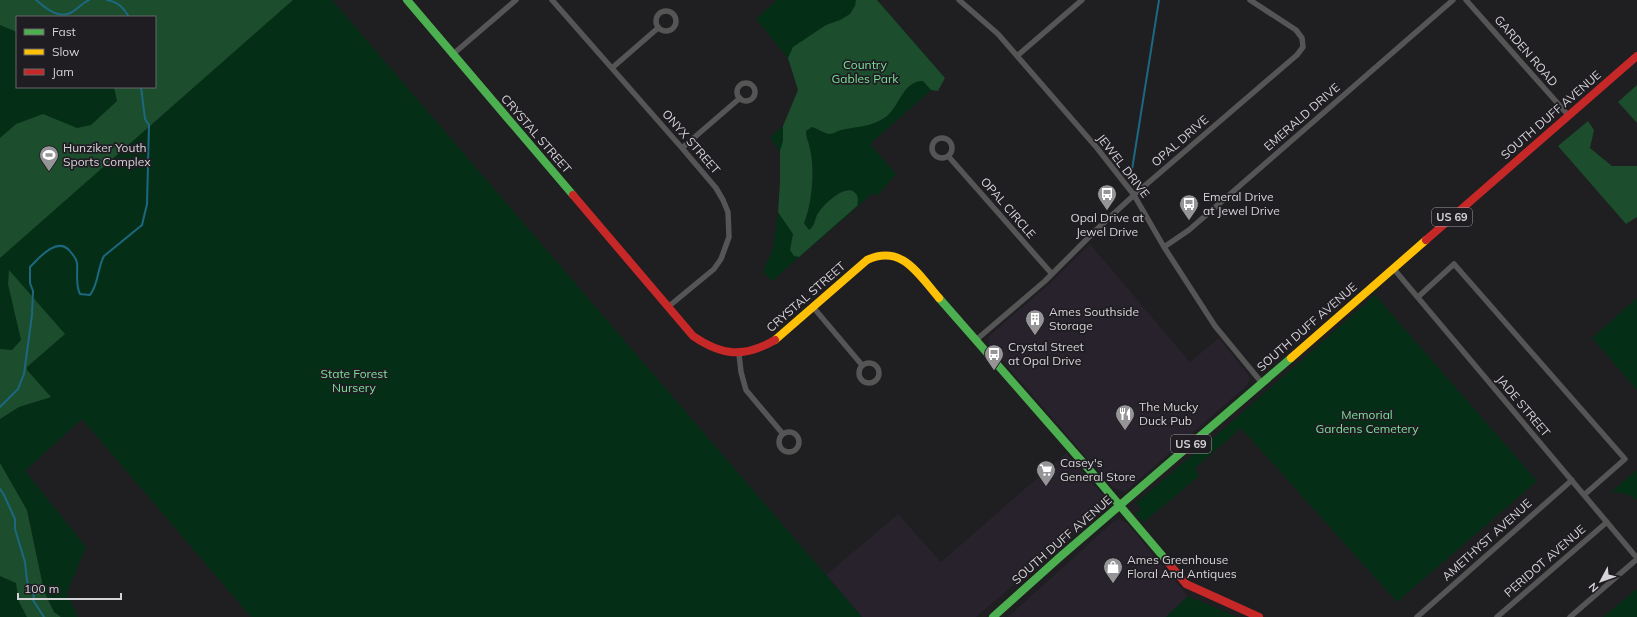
<svg xmlns="http://www.w3.org/2000/svg" width="1637" height="617" font-family="Mulish,sans-serif">
<style>
.built{fill:#27222c}
.green{fill:#042f16;fill-rule:evenodd}
.forest{fill:#1c4d2d}
.lines{fill:none;stroke-linecap:round;stroke-linejoin:round}
.stream{stroke:#1d6881;stroke-width:2}
.street{stroke:#565555;stroke-width:5.5}
.fast{stroke:#4caf50;stroke-width:8}
.slow{stroke:#ffc107;stroke-width:8}
.jam{stroke:#c62828;stroke-width:8}
.labels{text-anchor:middle;stroke-width:3.5;stroke-linejoin:round;paint-order:stroke}
.shield{fill:#1f1d22;stroke:#9e9ca1;stroke-width:1}
.shield-label{font-size:11px;font-weight:bold;fill:#d5d3d7}
.street-label{font-size:12px;fill:#d5d3d7;stroke:#1f1d22}
.park-label{font-size:12px;fill:#7be099;stroke:#1f1d22}
.poi-label{font-size:12px;fill:#d5d3d7;stroke:#1f1d22;text-anchor:start}
</style>
<rect width="100%" height="100%" fill="#1f1e21"/>
<path class="built" d="M1090,244L1190,362L1219,338L1248,374L1250,380L1244,388L1126,491H1122L1112,487L988,344L989,336L1051,282Z
M1066,453L1105,497L1106,501L1104,508L976,617H862L826,575L898,514L941,562Z
M1119,519L1127,523L1188,596L1166,617H1008L1113,522Z"/>
<path class="green" d="M0,0H332L862,617H251L82,419L25,471L86,547L67,593L78,617H61L54,612L44,591L27,510L0,463V419L19,407L50,397L0,393ZM17,17H155V87H17Z
M777,0H877L945,78L870,144L896,174L877,196L873,193L772,281L763,272L773,248L778,212L799,205L793,171L770,137L798,113L809,84L756,19Z
M1375,295L1537,481L1397,602L1241,428L1195,468L1199,476L1144,522L1135,514L1141,509L1136,503L1234,420Z
M1637,298V390L1592,338Z
M1637,470V500C1629,493 1621,493 1611,492Z
M0,573L19,581L29,617H0Z
M1637,589V617H1603Z
M1188,596L1237,617H1166Z"/>
<path class="forest" d="M0,0H293L0,258V138L16,124L43,114L77,128L91,125L117,101L114,87H155V17H17V32L0,25Z
M856,0H877L945,78L938,91L931,90L923,81C903,81 900,105 887,116C873,127 858,126 841,130C837,131 834,134 829,134C824,133 818,129 812,127L806,131C806,139 809,142 810,149C815,169 812,205 804,223L809,230C816,225 814,218 819,212C824,204 845,184 854,192C859,196 858,201 857,206L799,257L794,256L790,250L793,234L778,212L780,182V151L783,141V126L798,90L788,58L793,47L826,25L840,20L850,14L855,6Z
M1637,85V123L1618,102Z
M1588,121L1594,130L1590,148L1612,166H1637V217L1626,224L1558,146Z
M9,270L65,334L27,367V370L51,397L19,407L0,419V349L12,350L21,340L8,284Z
M0,463L27,510L44,591L54,612L61,617H27L19,602L16,583L0,576Z"/>
<g class="lines">
<path class="stream" d="M36,0C45,7 57,19 70,13C77,10 82,3 89,0
M107,0C118,2 123,7 129,17
M1131,176L1159,0
M0,407L18,389L24,374L32,315L33,291L30,283V267C39,258 56,237 69,250C72,254 76,257 77,263C78,273 75,284 80,294L90,295C99,283 97,269 104,256L142,225L147,204L149,125L145,119L141,87
M0,489L4,495L15,519V529L25,562L27,581L34,596L33,600L44,617"/>
<path class="street" d="M552,0L682,148L716,188L723,200L728,212L729,237L721,259L714,269L668,307
M959,0L998,34L1097,148L1134,195L1164,247L1215,326L1262,383
M1466,0L1569,116
M656 21a10 10 0 1 1 20 0a10 10 0 1 1-20 0Z
M452,55L516,0
M1017,56L1082,0
M612,68L658,28
M737 92a9 9 0 1 1 18 0a9 9 0 1 1-18 0Z
M932 148a10 10 0 1 1 20 0a10 10 0 1 1-20 0Z
M682,148L740,98
M949,157L1052,274
M1164,247L1189,230L1453,0
M1393,268L1637,558
M1418,297L1454,264L1625,459L1584,495
M813,307L862,365
M976,340L1045,281L1096,230L1134,195L1297,55L1303,47L1302,38L1296,30L1250,0
M739,354L741,372L746,390L783,434
M859 373a10 10 0 1 1 20 0a10 10 0 1 1-20 0Z
M779 442a10 10 0 1 1 20 0a10 10 0 1 1-20 0Z
M1417,617L1572,480
M1497,617L1607,522
M1570,617L1637,559"/>
<path class="fast" d="M407,0L573,195
M939,298L1093,474L1166,560
M993,617L1061,556L1291,358"/>
<path class="slow" d="M775,340L867,260C902,244 918,274 939,298
M1291,358L1426,240"/>
<path class="jam" d="M573,195L693,336C722,356 744,358 775,340
M1426,240L1637,56
M1166,560L1186,584L1259,617"/>
</g>
<defs>
<symbol id="stadium-pin" viewBox="-11 -11 22 30"><path d="M0 17L-7.5 6A9.5 9.5 0 1 1 7.5 6Z" fill="#959497" stroke="#1f1d22"/><path d="M0-5a6.5 5 0 1 0 0 10a6.5 5 0 1 0 0-10ZM-3.5-1.8h7v3.6h-7Z" fill="#fff"/></symbol>
<symbol id="bus-pin" viewBox="-11 -11 22 30"><path d="M0 17L-7.5 6A9.5 9.5 0 1 1 7.5 6Z" fill="#959497" stroke="#1f1d22"/><path d="M-5-6H5V4H4V6H2V4H-2V6H-4V4H-5ZM-3.5-4V0h7V-4ZM-3.5 1.2v1.5H-2V1.2ZM2 1.2v1.5H3.5V1.2Z" fill="#fff"/></symbol>
<symbol id="building-pin" viewBox="-11 -11 22 30"><path d="M0 17L-7.5 6A9.5 9.5 0 1 1 7.5 6Z" fill="#959497" stroke="#1f1d22"/><path d="M-4-6H4V6H1V3H-1V6H-4ZM-2.5-4.3h1.7v1.8h-1.7ZM.8-4.3h1.7v1.8H.8ZM-2.5-1h1.7V.8h-1.7ZM.8-1h1.7V.8H.8Z" fill="#fff"/></symbol>
<symbol id="restaurant-pin" viewBox="-11 -11 22 30"><path d="M0 17L-7.5 6A9.5 9.5 0 1 1 7.5 6Z" fill="#959497" stroke="#1f1d22"/><path d="M-5-6h1v4h1v-4h1v4h1v-4h1v5L-1.5 .5V6h-2V.5L-5-1ZM5-6V6H3V1.5H1.5Q1.5-4 5-6Z" fill="#fff"/></symbol>
<symbol id="supermarket-pin" viewBox="-11 -11 22 30"><path d="M0 17L-7.5 6A9.5 9.5 0 1 1 7.5 6Z" fill="#959497" stroke="#1f1d22"/><path d="M-6-5.5h2.5l.6 2H6L4.5 2H-2.5L-4.4-4H-6ZM-1.5 3.2a1.3 1.3 0 1 0 .1 0ZM3 3.2a1.3 1.3 0 1 0 .1 0Z" fill="#fff"/></symbol>
<symbol id="shop-pin" viewBox="-11 -11 22 30"><path d="M0 17L-7.5 6A9.5 9.5 0 1 1 7.5 6Z" fill="#959497" stroke="#1f1d22"/><path d="M-5-2.5h2.3a2.7 3.5 0 0 1 5.4 0H5L5.5 6h-11ZM-1.5-2.5h3a1.5 2.3 0 0 0-3 0Z" fill="#fff"/></symbol>
</defs>
<g fill-rule="evenodd">
<use href="#stadium-pin" x="38" y="144" width="22" height="30"/>
<use href="#bus-pin" x="1096" y="183" width="22" height="30"/>
<use href="#bus-pin" x="1178" y="193" width="22" height="30"/>
<use href="#building-pin" x="1024" y="308" width="22" height="30"/>
<use href="#bus-pin" x="983" y="343" width="22" height="30"/>
<use href="#restaurant-pin" x="1114" y="403" width="22" height="30"/>
<use href="#supermarket-pin" x="1035" y="459" width="22" height="30"/>
<use href="#shop-pin" x="1102" y="556" width="22" height="30"/>
</g>
<g class="labels">
<g class="shield">
<rect x="1432" y="208" width="40" height="18" rx="3"/>
<rect x="1171" y="435" width="40" height="18" rx="3"/>
</g>
<g class="shield-label">
<text x="1452" y="221">US 69</text>
<text x="1191" y="448">US 69</text>
</g>
<g class="street-label">
<text transform="translate(1526 51) rotate(49)" y="4">GARDEN ROAD</text>
<text transform="translate(1551 115) rotate(-41)" y="4">SOUTH DUFF AVENUE</text>
<text transform="translate(1302 117) rotate(-41)" y="4">EMERALD DRIVE</text>
<text transform="translate(536 134) rotate(49)" y="4">CRYSTAL STREET</text>
<text transform="translate(1180 141) rotate(-41)" y="4">OPAL DRIVE</text>
<text transform="translate(691 142) rotate(49)" y="4">ONYX STREET</text>
<text transform="translate(1123 166) rotate(52)" y="4">JEWEL DRIVE</text>
<text transform="translate(1008 208) rotate(49)" y="4">OPAL CIRCLE</text>
<text transform="translate(806 297) rotate(-41)" y="4">CRYSTAL STREET</text>
<text transform="translate(1307 327) rotate(-41)" y="4">SOUTH DUFF AVENUE</text>
<text transform="translate(1523 406) rotate(50)" y="4">JADE STREET</text>
<text transform="translate(1062 540) rotate(-41)" y="4">SOUTH DUFF AVENUE</text>
<text transform="translate(1487 540) rotate(-42)" y="4">AMETHYST AVENUE</text>
<text transform="translate(1545 561) rotate(-41)" y="4">PERIDOT AVENUE</text>
</g>
<g class="park-label">
<text x="865" y="69">Country<tspan x="865" dy="14">Gables Park</tspan></text>
<text x="354" y="378">State Forest<tspan x="354" dy="14">Nursery</tspan></text>
<text x="1367" y="419">Memorial<tspan x="1367" dy="14">Gardens Cemetery</tspan></text>
</g>
<g class="poi-label">
<text x="63" y="152">Hunziker Youth<tspan x="63" dy="14">Sports Complex</tspan></text>
<text x="1203" y="201">Emeral Drive<tspan x="1203" dy="14">at Jewel Drive</tspan></text>
<text x="1107" y="222" text-anchor="middle">Opal Drive at<tspan x="1107" dy="14">Jewel Drive</tspan></text>
<text x="1049" y="316">Ames Southside<tspan x="1049" dy="14">Storage</tspan></text>
<text x="1008" y="351">Crystal Street<tspan x="1008" dy="14">at Opal Drive</tspan></text>
<text x="1139" y="411">The Mucky<tspan x="1139" dy="14">Duck Pub</tspan></text>
<text x="1060" y="467">Casey's<tspan x="1060" dy="14">General Store</tspan></text>
<text x="1127" y="564">Ames Greenhouse<tspan x="1127" dy="14">Floral And Antiques</tspan></text>
</g>
</g>
<rect x="16" y="16" width="140" height="72" fill="#1f1d22" stroke="#68666a"/>
<rect x="24" y="29" width="20" height="6" fill="#4caf50" stroke="#68666a"/>
<text x="52" y="36" font-size="12" fill="#d5d3d7">Fast</text>
<rect x="24" y="49" width="20" height="6" fill="#ffc107" stroke="#68666a"/>
<text x="52" y="56" font-size="12" fill="#d5d3d7">Slow</text>
<rect x="24" y="69" width="20" height="6" fill="#c62828" stroke="#68666a"/>
<text x="52" y="76" font-size="12" fill="#d5d3d7">Jam</text>
<g transform="translate(1601 581) rotate(229)" stroke="#1f1d22" stroke-width="3" paint-order="stroke">
<path d="M0-3L7 15L0 10L-7 15Z" fill="#d5d3d7"/>
<text y="-6" font-size="11" font-weight="bold" text-anchor="middle" fill="#d5d3d7">N</text>
</g>
<path d="M18 593v6h103v-6" fill="none" stroke="#d5d3d7" stroke-width="2"/>
<text x="24" y="593" font-size="12" fill="#d5d3d7" stroke="#1f1d22" stroke-width="3" paint-order="stroke">100 m</text>
</svg>
